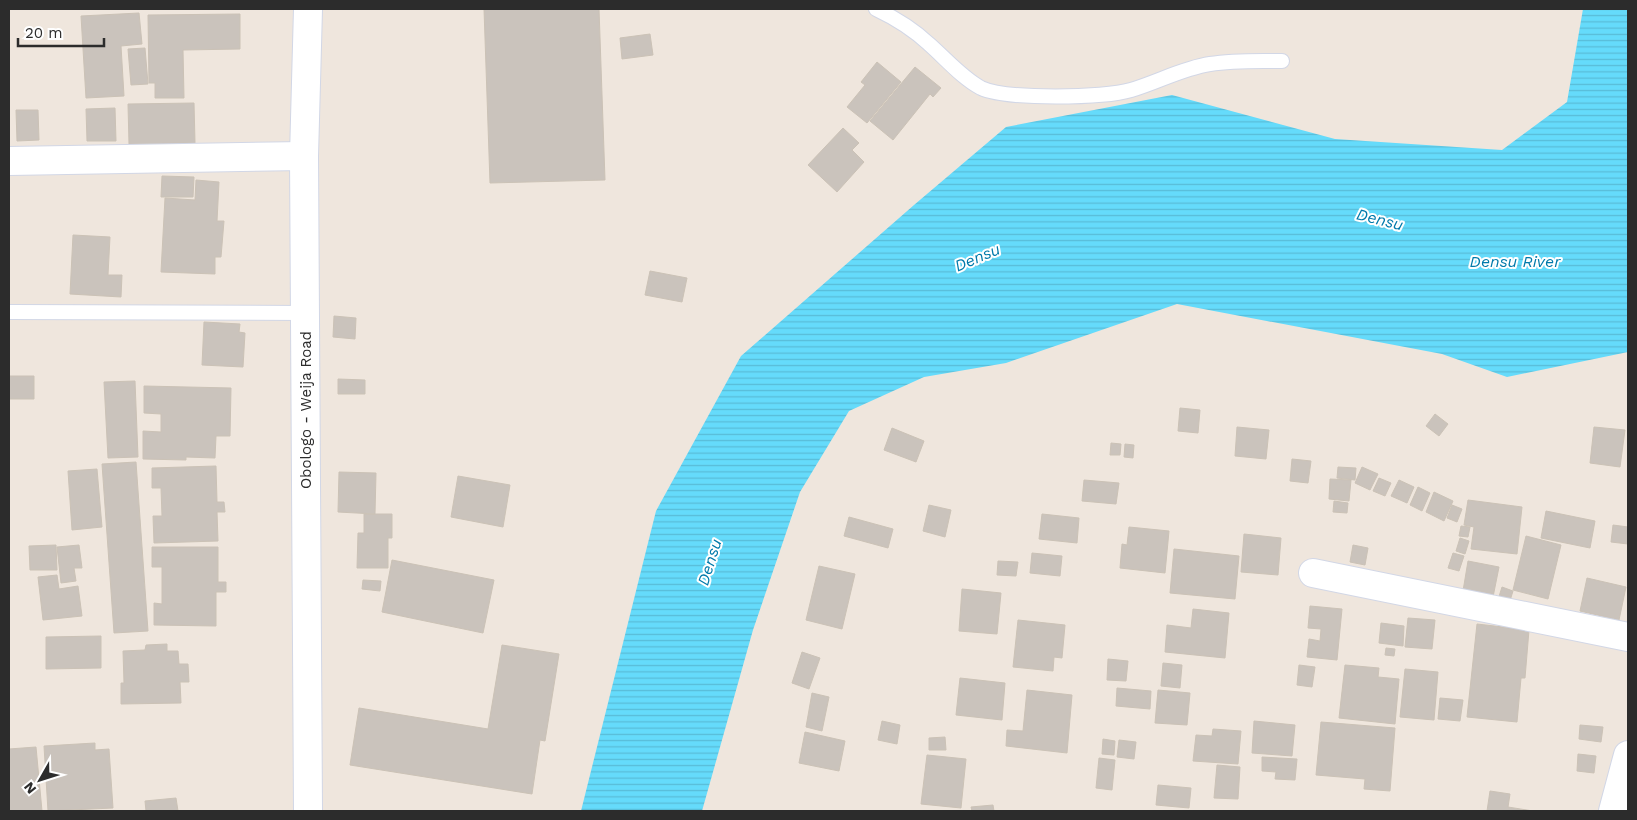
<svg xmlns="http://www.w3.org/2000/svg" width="1637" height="820" font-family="'Work Sans',sans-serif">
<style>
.water{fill:url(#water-rules)}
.building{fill:#cac3bc;stroke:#cbc2b6}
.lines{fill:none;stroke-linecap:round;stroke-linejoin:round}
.lane-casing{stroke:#d2d7e6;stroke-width:16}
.street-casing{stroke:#d2d7e6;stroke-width:30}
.secondary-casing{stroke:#d2d7e6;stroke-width:30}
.lane{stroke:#fff;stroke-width:14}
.street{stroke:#fff;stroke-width:28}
.secondary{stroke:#fff;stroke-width:28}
.labels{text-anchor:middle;stroke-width:4;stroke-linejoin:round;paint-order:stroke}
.street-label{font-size:15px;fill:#2c2c2c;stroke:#fff}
.water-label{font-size:16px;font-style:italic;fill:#007aab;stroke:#fff}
</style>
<defs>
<pattern id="water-rules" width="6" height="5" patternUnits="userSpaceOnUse" patternTransform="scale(1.25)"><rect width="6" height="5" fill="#65dbfb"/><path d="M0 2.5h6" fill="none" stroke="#58bcd7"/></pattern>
</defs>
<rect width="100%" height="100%" fill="#efe6dd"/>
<path class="water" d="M1583,9H1628V352L1507,377L1442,354L1177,304L1006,363L924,377L849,411L800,492L753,630L702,811H581L656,511L741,356L914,205L1006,127L1172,95L1335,139L1502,150L1567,102Z"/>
<path class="building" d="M484,9H599L605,180L490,183Z
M139,13L142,44L121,46L124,96L86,98L81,16Z
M240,14V49L183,50L184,98H155V83H149L148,15Z
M650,34L653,55L622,59L620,38Z
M145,48L148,84L131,85L128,49Z
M877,62L901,82L867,123L847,107L865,85L861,82Z
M915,67L941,88L933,97L930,94L893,140L870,121Z
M194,103L195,143L129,144L128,104Z
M115,108L116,141H87L86,109Z
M16,110H38L39,140L17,141Z
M843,128L859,143L852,150L864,162L837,192L808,165Z
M162,176L194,177L193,197H161Z
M196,180L219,182L217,221H224L221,257H215V274L161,272L165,198L195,200Z
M73,235L110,237L108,275H122L121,297L70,294Z
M650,271L687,278L682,302L645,295Z
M334,316L356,318L355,339L333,337Z
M204,322L240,324L239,332L245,333L243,367L202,365Z
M9,376H34V399H9Z
M338,379L365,380V394H338Z
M135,381L138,457L108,458L104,382Z
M144,386L231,388L230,436H216L215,458L186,457V460L143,459V431L161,432V414L144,413Z
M1180,408L1200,410L1198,433L1178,431Z
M1435,414L1448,424L1439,436L1426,426Z
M1237,427L1269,430L1266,459L1235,456Z
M1594,427L1625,430L1620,467L1590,463Z
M892,428L924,441L916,462L884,450Z
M1111,443L1121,444L1120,455H1110Z
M1125,444L1134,445L1133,458L1124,457Z
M1292,459L1311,461L1308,483L1290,481Z
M136,462L148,631L114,633L102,464Z
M216,466L217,502H224L225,512H217L218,541L154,543L153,516H162L161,488H152V468Z
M1338,467L1356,468L1355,480L1337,478Z
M1362,467L1378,474L1370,490L1355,483Z
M97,469L102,527L72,530L68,471Z
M339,472L376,473L375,514L338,512Z
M458,476L510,485L503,527L451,517Z
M1379,478L1391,483L1385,496L1373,491Z
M1330,479L1351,480L1349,501L1329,499Z
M1084,480L1119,483L1116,504L1082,501Z
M1399,480L1414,487L1407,503L1391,496Z
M1418,487L1430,493L1422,511L1410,505Z
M1434,492L1453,501L1444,521L1426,512Z
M1468,500L1522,507L1517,554L1471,549L1474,527L1464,525Z
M1334,501L1348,503L1347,513L1333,512Z
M929,505L951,510L945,537L923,531Z
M1452,505L1462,509L1457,522L1447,518Z
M1546,511L1595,521L1590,548L1541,538Z
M364,514H392V538H388V568H357L358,533H364Z
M1042,514L1079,518L1077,543L1039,539Z
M849,517L893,529L888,548L844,536Z
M1613,525L1628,527V544L1611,542Z
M1461,526L1470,527L1468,537L1459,536Z
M1129,527L1169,531L1165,573L1120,568L1122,544L1127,545Z
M1244,534L1281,538L1278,575L1241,572Z
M1526,536L1561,545L1548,599L1513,590Z
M1460,538L1469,541L1465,554L1456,551Z
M56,545L57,570H30L29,546Z
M79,545L82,568H74L76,581L61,583L57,547Z
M1353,545L1368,548L1365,565L1350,562Z
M152,547H218V582H226V592H216V626L154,625V603L162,604V567H152Z
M1174,549L1239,556L1235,599L1170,593Z
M1032,553L1062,556L1060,576L1030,573Z
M1453,553L1464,556L1459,571L1448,568Z
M392,560L494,580L483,633L382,612Z
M998,561L1018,562L1016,576L997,575Z
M1468,561L1499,567L1493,597L1463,591Z
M819,566L855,574L842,629L806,620Z
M57,575L59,589L78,586L82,616L43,620L38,577Z
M1587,578L1626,587L1619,620L1580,611Z
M363,580L381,581L380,591L362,589Z
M1502,587L1513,591L1508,607L1497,603Z
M962,589L1001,593L997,634L959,631Z
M1310,606L1342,609L1337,660L1307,657L1309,639L1320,641L1321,629L1308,628Z
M1193,609L1229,613L1225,658L1165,652L1167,625L1191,628Z
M1408,618L1435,620L1432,649L1405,647Z
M1018,620L1065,625L1062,658L1054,657L1053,671L1013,667Z
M1381,623L1404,626L1403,646L1379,643Z
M1477,624L1529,630L1525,678H1521L1517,722L1467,717Z
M101,636V668L46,669V637Z
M167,644V651H178L179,664H188L189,682H180L181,703L121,704V683H124L123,651L145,650L146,645Z
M502,645L559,654L545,741L540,740L532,794L350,765L359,708L488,729Z
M1386,648L1395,649L1394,656L1385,655Z
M802,652L820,658L809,689L792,683Z
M1108,659L1128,661L1126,681L1107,680Z
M1163,663L1182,665L1180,688L1161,686Z
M1299,665L1315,667L1312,687L1297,685Z
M1345,665L1379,668L1378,677L1399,679L1395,724L1339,718Z
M1405,669L1438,672L1434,720L1400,717Z
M960,678L1005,683L1002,720L956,715Z
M1117,688L1151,691L1150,709L1116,706Z
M1027,690L1072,695L1067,753L1006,746L1007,730L1023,731Z
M1158,690L1190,693L1187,725L1155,723Z
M812,693L829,697L822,731L806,727Z
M1440,698L1463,700L1460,721L1438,719Z
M882,721L900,725L897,744L878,740Z
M1254,721L1295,725L1292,756L1252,753Z
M1321,722L1395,728L1390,791L1364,789L1365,779L1316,775Z
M1580,725L1603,727L1601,742L1579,739Z
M1213,729L1241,731L1238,764L1193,761L1196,735L1212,736Z
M805,732L845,741L839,771L799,763Z
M945,737L946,750H929V738Z
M1103,739L1115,741L1114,755L1102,754Z
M1119,740L1136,742L1134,759L1117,757Z
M95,743V750L109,749L113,808L48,811L44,746Z
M36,747L42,811H9V749Z
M1578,754L1596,756L1594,773L1577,771Z
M927,755L966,759L961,808L921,804Z
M1262,757L1297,759L1295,780L1275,779L1276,772L1262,771Z
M1099,758L1115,760L1112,790L1096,788Z
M1217,765L1240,767L1238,799L1214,798Z
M1158,785L1191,788L1189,808L1156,805Z
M1490,791L1510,794L1508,807L1533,811H1487Z
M176,798L178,811H146L145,801Z
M993,805L994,811H972L971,807Z"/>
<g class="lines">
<defs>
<path id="lane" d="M876,9C895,18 913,29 929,44C945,58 962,78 981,88C1007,100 1104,98 1131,90C1158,82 1183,68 1210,64C1234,60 1259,61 1282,61
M9,312L305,313"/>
<path id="street" d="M9,161L304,156
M1313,573L1628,637
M1613,811L1628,755"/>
<path id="secondary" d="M308,811L304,156L308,9"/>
</defs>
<use href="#lane" class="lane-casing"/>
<use href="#street" class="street-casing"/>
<use href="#secondary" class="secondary-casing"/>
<use href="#lane" class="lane"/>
<use href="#street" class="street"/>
<use href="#secondary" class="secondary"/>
</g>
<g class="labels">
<g class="street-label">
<text transform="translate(306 410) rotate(-90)" y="5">Obologo - Weija Road</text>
</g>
<g class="water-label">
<text transform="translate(1380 219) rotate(14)" y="6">Densu</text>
<text transform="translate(977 257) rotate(-23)" y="6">Densu</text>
<text x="1515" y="267">Densu River</text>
<text transform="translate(709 562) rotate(-73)" y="6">Densu</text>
</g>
</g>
<rect width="1637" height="820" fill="none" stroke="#2c2c2c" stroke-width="20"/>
<g transform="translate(40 780) rotate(231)" stroke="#ffffff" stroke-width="4" paint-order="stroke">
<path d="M0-4L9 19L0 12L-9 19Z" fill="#2c2c2c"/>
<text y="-8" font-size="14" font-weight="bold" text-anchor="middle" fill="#2c2c2c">N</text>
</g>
<path d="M18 38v8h86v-8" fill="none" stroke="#2c2c2c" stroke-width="2.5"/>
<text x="25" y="38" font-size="15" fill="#2c2c2c" stroke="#ffffff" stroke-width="4" paint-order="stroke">20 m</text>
</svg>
